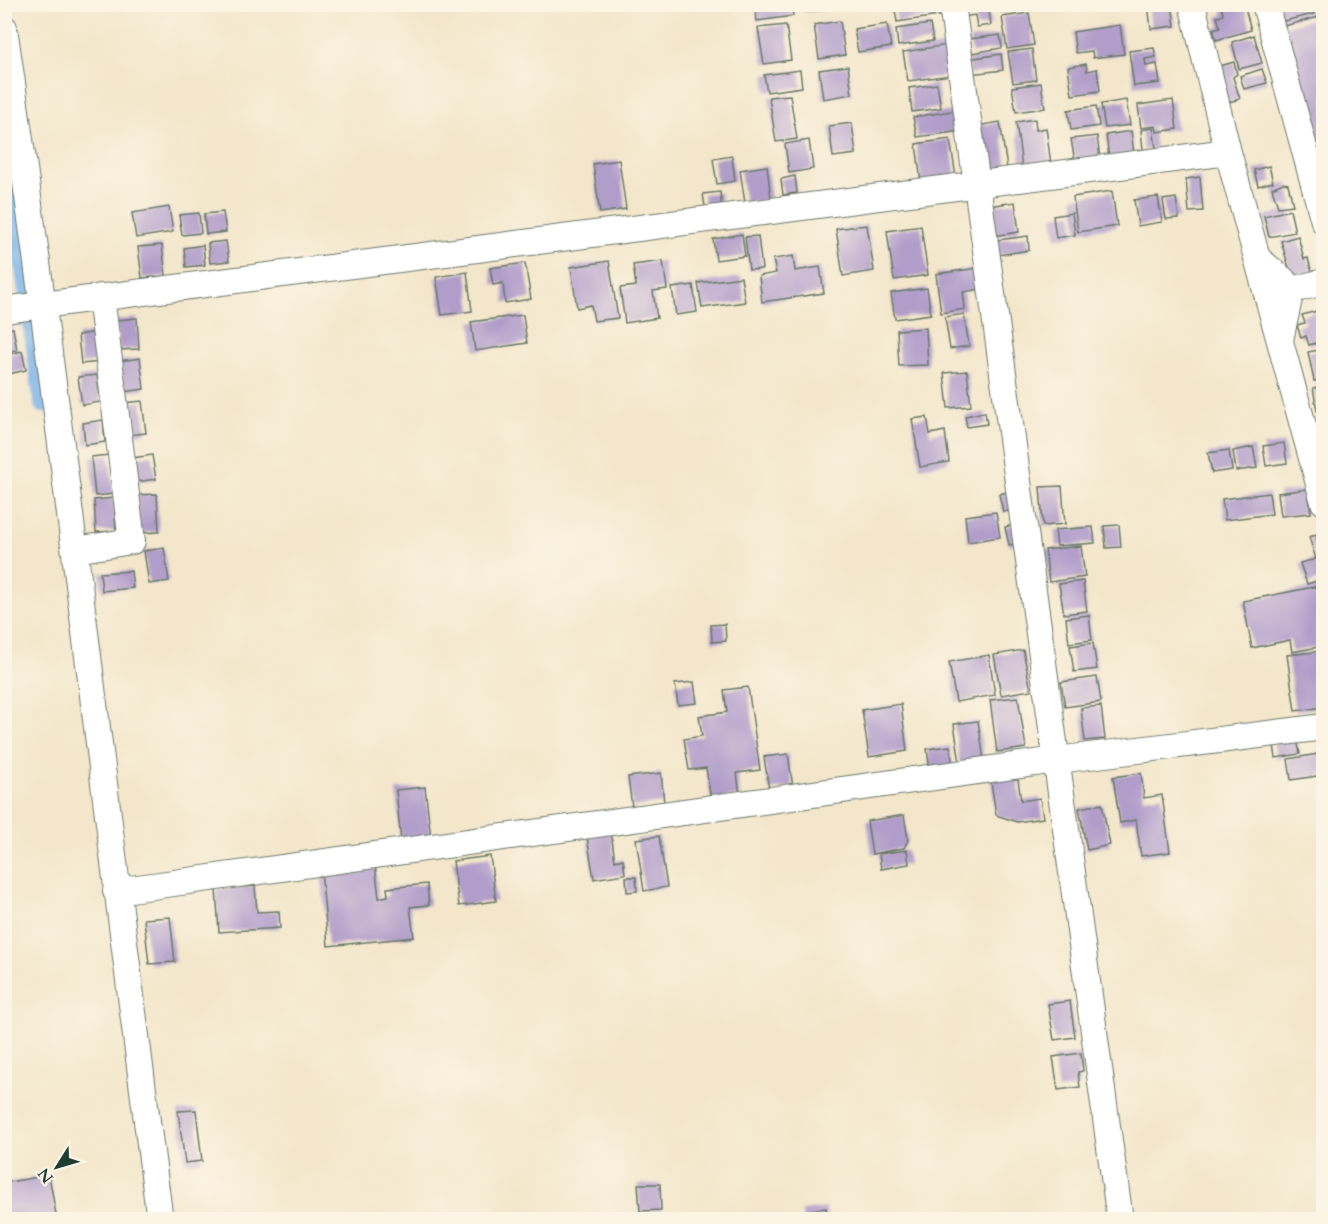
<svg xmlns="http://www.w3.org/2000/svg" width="1328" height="1224" font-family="Cardo,serif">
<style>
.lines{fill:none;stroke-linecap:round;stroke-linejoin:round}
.canal{stroke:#78b1e8;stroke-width:18}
.building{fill:#b19dca}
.minor-casing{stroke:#697868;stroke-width:28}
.minor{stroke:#fff;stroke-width:26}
</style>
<rect width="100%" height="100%" fill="#fcf5e5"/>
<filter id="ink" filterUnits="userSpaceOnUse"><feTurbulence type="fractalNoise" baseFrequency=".0167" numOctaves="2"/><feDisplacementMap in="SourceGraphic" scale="12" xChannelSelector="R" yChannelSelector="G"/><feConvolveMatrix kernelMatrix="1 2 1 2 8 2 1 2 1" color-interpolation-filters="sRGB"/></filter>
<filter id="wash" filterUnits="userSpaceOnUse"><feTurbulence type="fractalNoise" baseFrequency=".008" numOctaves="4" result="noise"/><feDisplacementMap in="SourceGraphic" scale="24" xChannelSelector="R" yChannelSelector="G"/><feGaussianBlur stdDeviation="1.35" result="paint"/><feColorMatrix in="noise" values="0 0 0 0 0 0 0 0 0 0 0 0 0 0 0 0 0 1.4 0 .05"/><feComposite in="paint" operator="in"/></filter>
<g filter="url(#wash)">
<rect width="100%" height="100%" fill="#f3e6ca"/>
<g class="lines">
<path class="canal" d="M4,129L43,404"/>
</g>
<g id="blocks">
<path class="building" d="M755,4H791L793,16L757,21Z
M805,4H849V6L807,12Z
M894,4H945L946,15L897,22Z
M961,4H988L991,25L977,27L975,15L963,17Z
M1000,4H1032V7L1001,12Z
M1148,4H1172L1175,26L1151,29Z
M1221,4H1244L1251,30L1216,40L1213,29L1220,27L1217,17L1223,15Z
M1274,4H1311L1314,14L1279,22Z
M1029,13L1034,45L1007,49L1002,17Z
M1319,17L1324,34V141L1312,144L1280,27Z
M840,21L845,55L819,59L814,25Z
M887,24L891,47L858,52L854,29Z
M930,24L933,41L898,46L896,29Z
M786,25L791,60L764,64L758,28Z
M1120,25L1124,54L1093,58L1092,51L1076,53L1073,32Z
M1000,35L1002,48L972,53L969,39Z
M1254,35L1262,63L1239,69L1232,42Z
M947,45L951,75L908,81L903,52Z
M1154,48L1156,57L1145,59L1146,66L1157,64L1160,83L1134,86L1129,51Z
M1032,49L1036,80L1013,83L1008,52Z
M1001,54L1003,70L970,74L968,59Z
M1234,62L1237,74L1233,77L1240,99L1225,103L1216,67Z
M1086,64L1087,71L1097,69L1100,91L1072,95L1068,67Z
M848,66L852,94L823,99L819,70Z
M1262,69L1267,83L1244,89L1240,76Z
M800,70L802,87L767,92L764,75Z
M1041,83L1045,108L1016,112L1012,87Z
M937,84L941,108L912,112L909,88Z
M790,95L797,139L776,142L769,97Z
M1126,100L1130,125L1105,128L1101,104Z
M1173,100L1177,129L1157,132L1156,126L1141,128L1138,105Z
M1096,106L1099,126L1071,130L1068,110Z
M958,110L961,131L917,137L913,117Z
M1035,119L1036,130L1046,128L1051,164L1022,167L1016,122Z
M1000,122L1007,168L982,172L976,126Z
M852,123L856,154L833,157L829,126Z
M1153,128L1156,148L1143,150L1141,130Z
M1131,131L1134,154L1109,158L1106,135Z
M1097,136L1100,159L1075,162L1071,139Z
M950,139L956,177L921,182L916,144Z
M809,140L813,169L789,173L785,144Z
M732,156L735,181L717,184L713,159Z
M619,160L626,209L600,213L593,164Z
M767,166L771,199L745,203L740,170Z
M1269,166L1273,182L1258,186L1254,170Z
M795,176L797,193L783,195L781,179Z
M1200,177L1203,211L1189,212L1186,179Z
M1283,183L1288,184L1293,205L1278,207L1272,188Z
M1112,191L1117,226L1078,232L1073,197Z
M720,192L722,210L706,213L703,194Z
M1158,197L1162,222L1138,226L1134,200Z
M1176,198L1179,218L1166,219L1163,200Z
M1015,202L1019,232L993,236L989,206Z
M169,207L173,232L136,238L132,213Z
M1290,210L1295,232L1269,237L1264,216Z
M223,212L226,232L206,234L204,214Z
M199,213L201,233L182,235L179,215Z
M1072,213L1075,235L1056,238L1053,216Z
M867,225L874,271L843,276L836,229Z
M921,226L928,275L894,280L887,231Z
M742,234L745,256L716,260L713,239Z
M758,236L762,269L749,270L745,237Z
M1028,236L1029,250L992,256L990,241Z
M1298,236L1304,259L1308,258L1312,273L1292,278L1281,241Z
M226,241L229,261L210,263L208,243Z
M162,245L166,276L142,278L138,247Z
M203,245L205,265L186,267L184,248Z
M793,256L795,271L820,267L824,293L762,302L759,276L776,273L773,259Z
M609,261L618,318L594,321L591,305L577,308L571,267Z
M663,261L667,289L653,291L657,318L625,323L620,288L636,286L633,265Z
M525,263L531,299L505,303L503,283L493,285L490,268Z
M978,268L981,289L963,292L965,309L941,313L936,274Z
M467,272L472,311L442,315L436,277Z
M741,277L745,302L702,308L698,283Z
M693,285L697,312L676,315L672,288Z
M927,288L931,314L895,319L891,293Z
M1324,309V341L1309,345L1306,336L1301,338L1297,325L1305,323L1302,315Z
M964,314L969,346L950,349L945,317Z
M523,315L527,343L475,351L471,322Z
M137,318L139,349L119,350L116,320Z
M13,328L17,350L4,352V330Z
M926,328L928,365L899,366L897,330Z
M97,332L101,362L81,364L78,335Z
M1324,349V379L1314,381L1308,352Z
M22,351L26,370L9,374L5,355Z
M140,358L144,389L124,392L120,361Z
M967,371L971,406L948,408L944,373Z
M97,375L101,402L82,405L78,377Z
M1324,386V410L1317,411L1313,388Z
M142,401L146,433L128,435L124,403Z
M985,412L987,424L967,427L965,416Z
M927,417L930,434L945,431L949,462L920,467L912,419Z
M103,420L105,442L85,445L83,423Z
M1284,443L1287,463L1266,466L1263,446Z
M1253,447L1257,468L1236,471L1233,451Z
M1229,450L1232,470L1212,473L1208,453Z
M109,455L114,494L95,496L91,457Z
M152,455L156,479L136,482L133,458Z
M1062,486L1065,524L1043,526L1040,487Z
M1308,489L1311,513L1281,516L1278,493Z
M1012,491L1016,510L1003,512L999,494Z
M1269,493L1272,514L1225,520L1222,499Z
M157,494L159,532L139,533L137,495Z
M114,498L116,531L96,532L94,500Z
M996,512L1000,537L968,542L965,516Z
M1018,524L1022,543L1009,545L1005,527Z
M1119,525L1121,547L1106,548L1104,526Z
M1093,527L1095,543L1057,546L1055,530Z
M1316,535L1324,557V579L1307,584L1300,563L1316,559L1309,537Z
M1081,546L1085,577L1049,582L1045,550Z
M164,548L169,581L149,584L144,551Z
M131,571L133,588L102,591L100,573Z
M1083,581L1087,611L1064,614L1059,584Z
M1324,585V646L1292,652L1290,640L1252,648L1243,601Z
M1089,615L1092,640L1069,643L1066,618Z
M725,624L726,641L712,642L711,625Z
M1093,643L1097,669L1074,672L1070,646Z
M1023,650L1031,690L1001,695L994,655Z
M1324,651V707L1295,711L1287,655Z
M989,655L995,695L956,702L949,662Z
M1097,677L1101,702L1065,707L1061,682Z
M694,682L697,703L678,705L675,684Z
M748,687L760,770L737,773L740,796L711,800L706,768L689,770L684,739L702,736L699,716L727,712L724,690Z
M1018,697L1026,748L997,752L990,700Z
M901,704L907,751L869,757L862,710Z
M1101,706L1105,739L1085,741L1081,708Z
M978,721L984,760L960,763L954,724Z
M1296,734L1300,754L1276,758L1273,738Z
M950,746L953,767L930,770L927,749Z
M1324,753V775L1291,780L1288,759Z
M788,754L793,787L769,790L764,757Z
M1017,772L1021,801L1040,798L1043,818L1017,822L996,815L990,776Z
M661,773L664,803L632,807L628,777Z
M1141,773L1144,798L1162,795L1170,852L1141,856L1136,820L1120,823L1113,777Z
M425,787L431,838L401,842L396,790Z
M1102,804L1110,845L1087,850L1079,808Z
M904,815L908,840L904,848L872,854L867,821Z
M586,831L611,832L615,861L623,859L625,874L594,879Z
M659,836L667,887L644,891L636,839Z
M907,850L909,864L881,869L879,854Z
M490,856L496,901L459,906L453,861Z
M375,864L379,898L388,896L387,888L427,884L429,905L410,907L414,937L328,946L321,870Z
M626,877H636L637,891L627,892Z
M255,886L257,912L279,911L280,928L219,932L216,889Z
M170,917L175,962L149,964L144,919Z
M1070,1001L1075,1037L1054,1040L1048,1004Z
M1081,1053L1083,1071L1078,1072L1080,1087L1058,1090L1053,1057Z
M196,1110L202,1161L185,1163L178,1111Z
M49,1175L57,1220H4V1183Z
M638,1184H660L661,1210L640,1211Z
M826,1208L827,1220H803L802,1211Z"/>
</g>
</g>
<g filter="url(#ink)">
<use href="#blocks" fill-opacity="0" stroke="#697868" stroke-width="1.5"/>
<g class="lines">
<defs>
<path id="minor" d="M952,4L1120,1220
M1192,4L1228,152L1324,502
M1265,4L1324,221
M4,28C62,424 107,822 160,1220
M1258,259L1283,280L1291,290L1280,340
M1291,290L1324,282
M4,310L1228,152
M75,550L132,541L101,297
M116,891L1057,760L1324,727"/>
</defs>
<use href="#minor" class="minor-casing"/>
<use href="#minor" class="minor"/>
</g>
</g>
<rect width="1328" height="1224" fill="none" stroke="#fcf5e5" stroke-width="24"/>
<g transform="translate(57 1167) rotate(233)" stroke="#fcf5e5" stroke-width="4.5" paint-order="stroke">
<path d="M0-4.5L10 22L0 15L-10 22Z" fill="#1f3d34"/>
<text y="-9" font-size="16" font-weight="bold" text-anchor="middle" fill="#1f3d34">N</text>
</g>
</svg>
